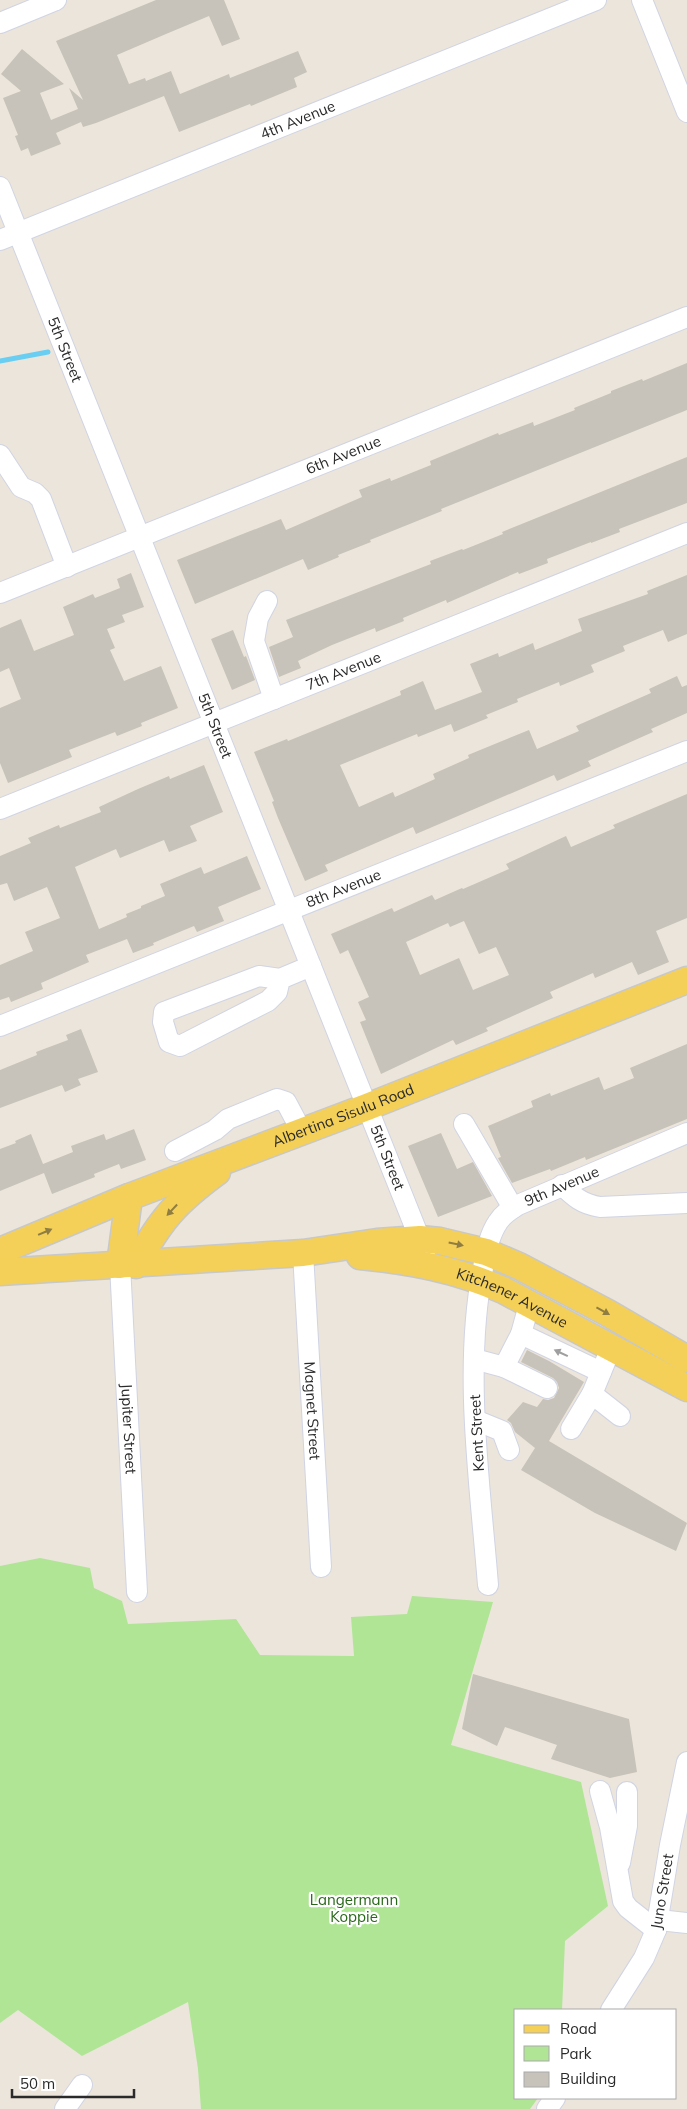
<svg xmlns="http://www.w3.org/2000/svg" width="687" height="2109" font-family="Mulish,sans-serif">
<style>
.green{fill:#b0e596}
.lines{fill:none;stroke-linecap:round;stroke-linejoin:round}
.stream{stroke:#6acdf2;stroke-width:5}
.building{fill:#c7c3ba;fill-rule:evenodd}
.minor-casing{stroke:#d0d4e3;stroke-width:22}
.major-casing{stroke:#c8c8c8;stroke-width:29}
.minor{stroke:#fff;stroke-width:20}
.major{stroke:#f4d058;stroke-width:26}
.oneway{fill:#8f7d41}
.oneway2{fill:#9f9f9f}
.labels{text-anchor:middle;stroke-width:4.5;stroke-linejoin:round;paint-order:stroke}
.street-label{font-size:15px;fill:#2a2a2a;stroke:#fff}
.park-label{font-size:15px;fill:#286818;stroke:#fff}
</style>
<rect width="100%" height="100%" fill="#ece5db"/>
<path class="green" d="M40,1558L90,1568L94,1588L122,1601L128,1624L236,1619L260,1655L354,1656L351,1617L407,1614L412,1596L493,1602L451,1745L581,1782L608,1906L565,1941L562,2010H516V2098H538L530,2109H201L198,2069L188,2002L82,2056L18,2010L0,2023V1566Z"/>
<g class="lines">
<path class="stream" d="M0,361L48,352"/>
</g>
<path class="building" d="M156,0H224L240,39L222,46L209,16L166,34L117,55L129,84L145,78L146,81L171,71L180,94L229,74L230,78L298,51L307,72L294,78L297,87L251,106L250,104L179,132L164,96L96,123L83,127L81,122L56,133L61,144L31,156L28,148L21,151L15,136L18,135L3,98L21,91L1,74L22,49L64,84L40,93L51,120L78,109L69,88L83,100L56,41Z
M687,363V410L441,509L442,511L370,540L371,542L338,555L339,557L308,570L303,559L195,604L177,560L281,519L286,530L362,497L359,490L390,478L391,481L431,465L430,461L498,433L499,435L533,422L534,426L575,410L574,408L611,393V391L642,379L643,381Z
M687,457V503L619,529L620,532L591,543V542L547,559L548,563L519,574L518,572L447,603L446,600L403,618L404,621L376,632L375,628L332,645L298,661L301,668L279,677L269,647L293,637L286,620L431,564L430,561L462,549L463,550L503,534L502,532Z
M131,573L144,607L122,615L125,622L107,629L115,648L110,650L124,681L161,666L178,708L141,723L142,726L117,736L115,732L69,750L72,757L8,783L0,763V708L21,699L9,668L0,672V628L21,619L34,651L74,635L63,607L93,594L95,598L120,588L117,579Z
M687,575V634L668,642L663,630L623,646L625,651L591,665L594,672L560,686L559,682L517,699L518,702L486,715L488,718L454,732L451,724L418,737L417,734L340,765L359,807L393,792L395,797L435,779L433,774L469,758L468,755L529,730L537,749L579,731L576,726L651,693L649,689L677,676L682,687L687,685V713L651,729L653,732L588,761L591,766L557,781L554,775L416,834L413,827L325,865L328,871L305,881L278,818L272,802L274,801L254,752L287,739L288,741L401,695L400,691L423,681L435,710L482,692L470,664L498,653L499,657L533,643L535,650L582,631L578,619L648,594L647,591Z
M233,630L244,657L246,656L255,680L232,690L211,639Z
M204,765L223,812L190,826L197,841L169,852L164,840L120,858L116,849L75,867L99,929L127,917L126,914L141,908V906L165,896L160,884L201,867L204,874L247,856L261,889L218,907L224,921L197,932L194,926L153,943L154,945L133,953L127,939L86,955L89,962L41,983L43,989L11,1002L9,997L0,1000V965L33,951L25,932L60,918L47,887L14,901L7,883L0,885V856L31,843L28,838L59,825L60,828L101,812L99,807L138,789L169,776L170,779Z
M687,794V918L656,931L669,962L638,975L632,962L595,978L593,973L550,992L553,998L486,1028L488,1031L456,1045L453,1040L381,1074L360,1022L366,1020L358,1002L369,997L348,950L340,954L331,934L392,908L394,912L432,895L435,900L462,888L463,889L509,869L506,864L566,836L571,847L615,828L613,825ZM464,921L479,954L496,947L509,975L473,990L459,958L420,975L406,942L448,923L450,927Z
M81,1029L98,1072L78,1079L81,1085L65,1092L62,1085L0,1108V1070L37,1055L36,1052L68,1040L66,1035Z
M687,1044V1119L586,1160L585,1157L551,1171L550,1169L512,1183L498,1158L501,1157L488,1126L533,1107L531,1101L550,1093L551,1096L599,1077L604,1090L634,1078L630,1068Z
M134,1129L146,1160L121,1169L119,1164L94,1174L95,1177L52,1194L44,1173L0,1191V1149L16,1143L15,1141L31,1134L43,1164L73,1152L71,1146L104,1134L106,1140Z
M441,1133L457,1169L473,1162L492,1196L438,1217L408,1146Z
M527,1350L549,1361L584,1382L549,1441L687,1523L676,1551L595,1513L521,1470L535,1448L515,1432L511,1423L507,1420L523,1402L537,1407L543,1399L548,1400L554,1398L559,1388L557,1382L553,1378L521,1362Z
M473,1674L629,1719L637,1772L610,1778L551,1759L557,1745L505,1727L497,1746L462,1729Z"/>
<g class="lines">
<defs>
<g id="minor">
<path d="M642,0L687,112"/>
<path d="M0,23L56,0"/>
<path id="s1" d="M0,187L425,1252"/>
<path id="s2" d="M0,240L596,0"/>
<path d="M0,455L21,487L35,493L41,499L67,567"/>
<path id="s3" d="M0,593L687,317"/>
<path d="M267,601L258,618L254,641L274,699"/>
<path id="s4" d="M0,809L687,533"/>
<path d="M280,979L277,992L268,1001L180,1046L169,1042L163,1022L164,1012L259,976L280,979L311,966"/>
<path id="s5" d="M0,1026L687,751"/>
<path d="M464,1124L513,1208"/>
<path d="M175,1151L215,1130L228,1119L277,1099L286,1102L302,1132"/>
<path d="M562,1185C574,1197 582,1204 600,1207L687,1203"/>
<path id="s6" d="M303,1253L321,1567"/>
<path id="s7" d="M120,1265L137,1592"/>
<path d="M521,1334L601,1372"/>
<path d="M474,1359L504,1367L521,1334L529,1305"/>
<path d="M504,1367L547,1388"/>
<path d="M592,1394L620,1416"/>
<path d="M475,1420L502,1431L509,1450"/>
<path d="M571,1429L592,1394L611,1348"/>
<path id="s8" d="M488,1585C480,1483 463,1370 483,1268C486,1253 489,1235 498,1222C503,1214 510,1210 518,1205L687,1133"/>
<path d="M600,1791L610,1827L623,1901L628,1908L656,1930"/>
<path d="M620,1863L627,1826V1792"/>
<path d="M659,1920L687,1923"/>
<path id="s9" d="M611,2010L644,1958L656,1930L670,1845L687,1762"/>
<path d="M65,2109L82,2085"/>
<path d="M547,2109L555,2098"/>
</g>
<g id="major">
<path id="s10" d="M0,1251L129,1197L367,1107L687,980"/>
<path id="s11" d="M360,1256C411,1261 455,1269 503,1290L687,1388"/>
<path d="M120,1265L129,1197"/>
<path d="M136,1265C160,1220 176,1202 217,1172"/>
<path d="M0,1272L303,1253L377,1242L420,1239L440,1241L486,1252L519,1266L608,1313L687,1359"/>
</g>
</defs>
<use href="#minor" class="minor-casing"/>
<use href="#major" class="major-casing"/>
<use href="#minor" class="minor"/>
<use href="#major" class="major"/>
</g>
<defs><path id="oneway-solid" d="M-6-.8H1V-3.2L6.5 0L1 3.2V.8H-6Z" transform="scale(1.25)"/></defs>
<g class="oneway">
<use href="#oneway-solid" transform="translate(172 1210) rotate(133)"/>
<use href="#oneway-solid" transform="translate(45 1232) rotate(-23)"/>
<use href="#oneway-solid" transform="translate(456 1244) rotate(12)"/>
<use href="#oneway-solid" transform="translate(603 1311) rotate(29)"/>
</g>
<use class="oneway2" href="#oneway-solid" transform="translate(561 1353) rotate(-155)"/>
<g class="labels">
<g class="street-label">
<text dy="5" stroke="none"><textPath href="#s2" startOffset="321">4th Avenue</textPath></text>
<text dy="5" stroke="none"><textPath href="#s1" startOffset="175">5th Street</textPath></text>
<text dy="5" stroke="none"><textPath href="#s3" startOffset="370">6th Avenue</textPath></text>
<text dy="5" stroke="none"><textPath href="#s4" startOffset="370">7th Avenue</textPath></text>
<text dy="5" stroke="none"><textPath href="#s1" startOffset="580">5th Street</textPath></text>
<text dy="5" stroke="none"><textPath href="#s5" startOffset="370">8th Avenue</textPath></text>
<text dy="5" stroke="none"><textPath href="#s10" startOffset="369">Albertina Sisulu Road</textPath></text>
<text dy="5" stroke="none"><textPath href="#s1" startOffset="1045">5th Street</textPath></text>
<text dy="5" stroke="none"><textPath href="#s8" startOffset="441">9th Avenue</textPath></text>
<text dy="5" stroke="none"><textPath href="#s11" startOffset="159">Kitchener Avenue</textPath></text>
<text dy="5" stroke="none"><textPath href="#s6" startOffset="158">Magnet Street</textPath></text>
<text dy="5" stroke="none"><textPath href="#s7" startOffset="164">Jupiter Street</textPath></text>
<text transform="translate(477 1433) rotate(-93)" y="5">Kent Street</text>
<text dy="5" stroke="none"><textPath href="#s9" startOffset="131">Juno Street</textPath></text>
</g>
<g class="park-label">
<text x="354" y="1905">Langermann<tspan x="354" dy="17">Koppie</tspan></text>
</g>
</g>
<rect x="514" y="2009" width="162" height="90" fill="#ffffff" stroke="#aaaaaa"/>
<rect x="524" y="2025" width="25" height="8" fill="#f4d058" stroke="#aaaaaa"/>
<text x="560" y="2034" font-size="15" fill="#2a2a2a">Road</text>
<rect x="524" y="2046" width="25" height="15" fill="#b0e596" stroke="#aaaaaa"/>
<text x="560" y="2059" font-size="15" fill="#2a2a2a">Park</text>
<rect x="524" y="2072" width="25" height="15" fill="#c7c3ba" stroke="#aaaaaa"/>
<text x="560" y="2084" font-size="15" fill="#2a2a2a">Building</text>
<path d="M12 2089v8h122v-8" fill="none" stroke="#2a2a2a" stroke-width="2.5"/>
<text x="20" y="2089" font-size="15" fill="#2a2a2a" stroke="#ffffff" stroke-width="4" paint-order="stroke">50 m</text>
</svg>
